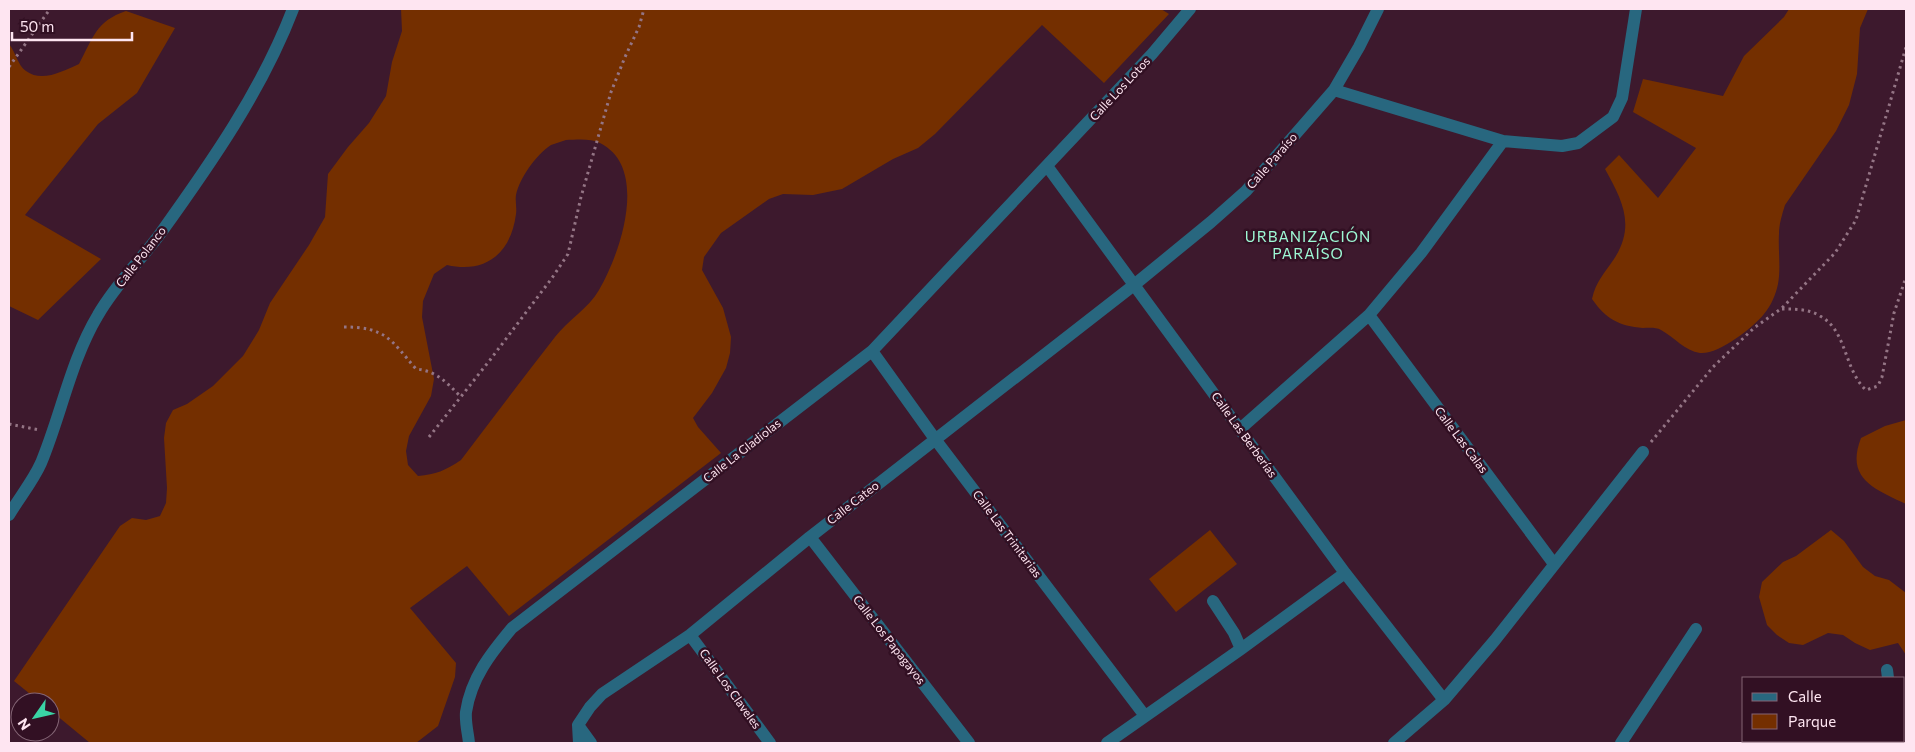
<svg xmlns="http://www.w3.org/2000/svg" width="1915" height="752" font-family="Commissioner,sans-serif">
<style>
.green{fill:#742f00;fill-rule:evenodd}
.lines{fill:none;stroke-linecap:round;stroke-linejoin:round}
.path{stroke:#947585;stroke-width:3;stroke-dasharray:2.5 4;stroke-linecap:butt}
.minor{stroke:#28677f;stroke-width:12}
.labels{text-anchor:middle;stroke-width:5;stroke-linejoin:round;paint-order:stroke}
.street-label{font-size:12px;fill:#fee5f1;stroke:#321023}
.quarter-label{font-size:15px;letter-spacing:1px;fill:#9ef9d5;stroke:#321023}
</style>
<rect width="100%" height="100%" fill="#3d192d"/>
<path class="green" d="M401,9H1161L1169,14L1104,83L1042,25L935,134L918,148L893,159L842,189L813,195L783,194L769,199L721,233L704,257L702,270L723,308L731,337L730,353L726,368L712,393L693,418L698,427L721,453L509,616L467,566L410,608L456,663L455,677L438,726L416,743H90L50,710V702H40L14,681L120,526L132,518L146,520L160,516L166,503L167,488L164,438L166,423L173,410L187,404L213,386L243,356L259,330L270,303L309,245L325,217L328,174L348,147L369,123L386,96L392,62L402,31ZM566,140C576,140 590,138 600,143C650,168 620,254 599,290C589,308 567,321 555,337C523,378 492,419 461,460C445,471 436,474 418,476L408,465L406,451L409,436L431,396L434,379L422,317L423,301L434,274L447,265C486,274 511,253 516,214C517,208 515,201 516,195C520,177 536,155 551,145C556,143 561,142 566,140Z
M1789,9H1868L1860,28L1857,74L1849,105L1836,131L1785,205C1782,215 1779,224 1779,234C1778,250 1781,268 1778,284C1776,294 1771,306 1764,314C1753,328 1718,355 1700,353C1685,351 1674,337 1661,330C1656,327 1648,328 1643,328C1619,326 1606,319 1592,299C1596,281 1604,274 1614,259C1636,225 1622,200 1605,169L1619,155L1658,198L1696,148L1633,112L1643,79L1723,96L1744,56L1784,17Z
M126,11L175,28L137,93L98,124L25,215L101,259L38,320L9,306V44C15,51 18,66 26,71C42,83 63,71 79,64C93,38 96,21 126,11Z
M1906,420V504C1875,489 1845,479 1861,438L1885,426Z
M1210,530L1237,564L1176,612L1149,579Z
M1831,530L1844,541L1863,567L1875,576L1889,580L1906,593V655L1898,643L1870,650L1855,643L1843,635L1828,633L1803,645L1789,643L1777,635L1767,625L1759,597L1762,582L1783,562L1796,556Z"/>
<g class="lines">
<path class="path" d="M9,67L50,9
M1782,309C1795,309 1809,309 1820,316C1847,330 1844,370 1866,390L1878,386L1882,377L1894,313L1906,277
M344,327C386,327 391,340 416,369C437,371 447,383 461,397
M9,424L40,430
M429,437L490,360L552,278L568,254L581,197L611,92L625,57L639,27L644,9
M1651,442L1713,367L1754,328L1782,308L1835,253L1856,220L1906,47"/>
<path class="minor" d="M1334,90L1503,141L1562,146L1578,143L1613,117L1622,98L1636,9
M1047,166L1345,573L1444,700
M1369,315L1554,564
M872,351L935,439L1145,716
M1240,429L1369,315L1421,253L1503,141
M9,515C19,498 33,481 41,463C61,415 71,360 98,315C115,285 140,261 160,234C211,163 262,90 293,9
M810,537L969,743
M1213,601L1234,633L1241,649
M690,635L770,743
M1887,670L1888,678
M578,725L591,743
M1897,741L1898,743
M469,743C468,733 465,722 466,712C471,678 491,653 512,628L872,351L1152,54L1190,9
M579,743L578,725L590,707L602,694L690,635L810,537L1134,285L1211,222L1246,191L1334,90L1359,47L1378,9
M1107,743L1241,649L1345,573
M1394,743L1444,700L1495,640L1643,452
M1621,743L1696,629"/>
</g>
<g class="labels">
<g class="street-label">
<text transform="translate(1120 89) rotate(-47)" y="4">Calle Los Lotos</text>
<text transform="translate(1272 161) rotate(-49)" y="4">Calle Paraíso</text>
<text transform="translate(141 257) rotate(-52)" y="4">Calle Polanco</text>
<text transform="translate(1244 435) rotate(54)" y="4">Calle Las Berberías</text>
<text transform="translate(1461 440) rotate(53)" y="4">Calle Las Calas</text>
<text transform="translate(742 451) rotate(-38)" y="4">Calle La Gladiolas</text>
<text transform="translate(853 503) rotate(-38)" y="4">Calle Cateo</text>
<text transform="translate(1007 534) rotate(53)" y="4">Calle Las Trinitarias</text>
<text transform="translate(889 640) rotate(52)" y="4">Calle Los Papagayos</text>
<text transform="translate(730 689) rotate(54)" y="4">Calle Los Claveles</text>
</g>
<g class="quarter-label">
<text x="1308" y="242">URBANIZACIÓN<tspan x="1308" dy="17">PARAÍSO</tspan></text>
</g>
</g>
<rect width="1915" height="752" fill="none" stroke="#fee5f1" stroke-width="20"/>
<rect x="1742" y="677" width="162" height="65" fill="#321023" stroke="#846575"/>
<rect x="1752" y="693" width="25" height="8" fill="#28677f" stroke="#846575"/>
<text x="1788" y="702" font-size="15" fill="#fee5f1">Calle</text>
<rect x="1752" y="714" width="25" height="15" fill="#742f00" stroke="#846575"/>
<text x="1788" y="727" font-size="15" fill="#fee5f1">Parque</text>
<g transform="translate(35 717) rotate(236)"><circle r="24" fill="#321023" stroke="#846575"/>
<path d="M0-4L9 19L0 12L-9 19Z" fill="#3ad4a5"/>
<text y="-8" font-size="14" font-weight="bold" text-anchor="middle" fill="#fee5f1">N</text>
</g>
<path d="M12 32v8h120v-8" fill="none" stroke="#fee5f1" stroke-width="2.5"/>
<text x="20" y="32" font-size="15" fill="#fee5f1" stroke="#321023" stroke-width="4" paint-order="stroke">50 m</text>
</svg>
